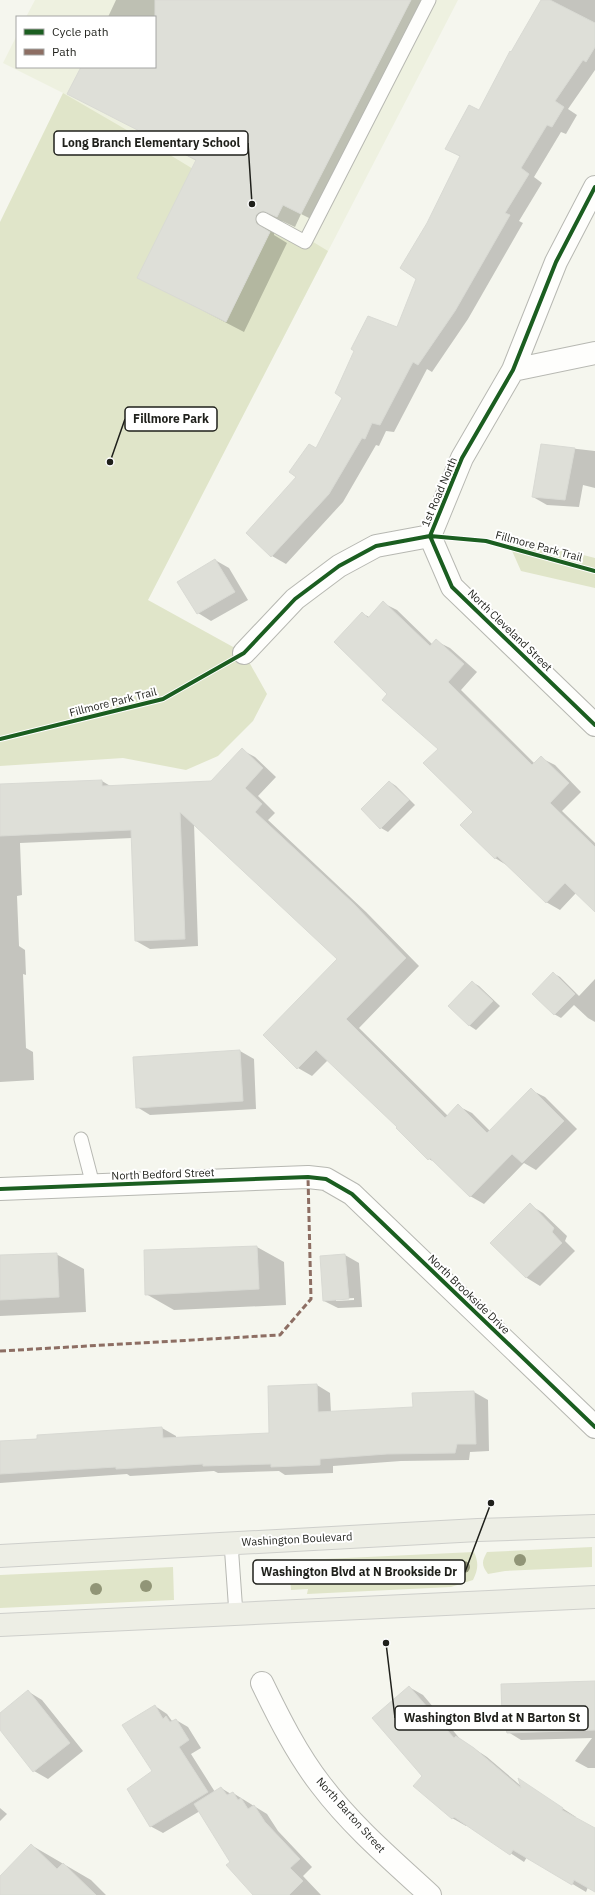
<svg xmlns="http://www.w3.org/2000/svg" width="595" height="1895" font-family="'IBM Plex Sans',sans-serif">
<style>
.built{fill:#eef1e0}
.green{fill:#e0e5c9}
.shadow{fill:#0003;fill-rule:evenodd}
.building{fill:#dedfd8;stroke:#d9dad4}
.lines{fill:none;stroke-linecap:round;stroke-linejoin:round}
.lane-casing{stroke:#b7b8b2;stroke-width:15}
.street-casing{stroke:#b7b8b2;stroke-width:24}
.primary-casing{stroke:#cecfcb;stroke-width:24}
.lane{stroke:#fefefc;stroke-width:13}
.street{stroke:#fefefc;stroke-width:22}
.primary{stroke:#edeee5;stroke-width:22}
.quiet{stroke:#8d6e63;stroke-width:3;stroke-dasharray:6 3;stroke-linecap:butt}
.cycleway-casing{stroke:#fff;stroke-width:6}
.cycleway{stroke:#1b5e20;stroke-width:4}
.tree{fill:#919577}
.labels{text-anchor:middle;stroke-width:4;stroke-linejoin:round;paint-order:stroke}
.street-label{font-size:11px;fill:#1f201b;stroke:#fff}
.leader{fill:none;stroke:#1f201b;stroke-width:1.5}
.callout-dot{fill:#1f201b;stroke:#fff;stroke-width:1.5}
.callout{fill:#fff;stroke:#1f201b;stroke-width:1.5}
.callout-label{font-size:12px;text-anchor:middle;font-weight:bold;fill:#1f201b}
</style>
<rect width="100%" height="100%" fill="#f5f6ee"/>
<path class="built" d="M35,0H458L278,348L63,93L3,63L17,35V67H155V17H26Z"/>
<path class="green" d="M63,93L175,158L328,251L148,600L244,653L267,694L253,721L218,756L186,770L123,758L0,766V222Z
M505,535L595,558V588L521,571Z
M592,1547V1567L505,1571L488,1574C481,1565 482,1561 487,1552Z
M474,1552C479,1563 478,1570 473,1580L451,1587L307,1594L308,1589L291,1590L289,1565H304L303,1560Z
M173,1567L174,1600L0,1608V1575Z"/>
<path class="shadow" d="M116,0H434L319,223L301,214L295,227L282,221L274,225V235L287,243L244,332L138,277L197,161L68,93L82,67H155V17H108Z
M542,0H595V70L568,109L577,115L566,134L561,132L534,177L542,183L519,221L523,223L468,319L432,372L427,369L394,432L386,431L379,446L376,445L343,502L286,564L272,556L247,533L298,477L398,329L417,278L428,224L461,157L447,149L479,112Z
M542,445L595,451V488L583,485L579,507L547,505L533,497Z
M215,560L229,568L248,600L211,621L198,613Z
M383,603L397,610L433,645L436,641L450,648L477,672L461,690L535,764L541,758L555,765L581,792L562,811L595,843V910L576,893L560,910L546,902L508,866L495,858L474,812L439,749L389,694L362,613L369,617Z
M242,750L255,757L276,777L258,796L275,813L268,820L366,912L419,966L359,1028L448,1116L458,1106L472,1113L490,1131L531,1090L545,1097L577,1129L536,1170L524,1163L484,1204L470,1196L436,1163L429,1159L398,1127L328,1060L312,1076L298,1068L264,1035L338,959L194,823L198,946L150,949L136,941L132,838L20,843L22,895L17,896L19,946L25,950L26,975L23,974L26,1048L33,1052L34,1080L0,1082V786L102,781L112,787L212,782Z
M390,782L396,786L415,805L388,832L381,828Z
M553,973L560,977L579,996L595,979V1022L588,1018L574,1005L561,1018L554,1014Z
M472,982L479,986L500,1006L476,1030L470,1026L449,1006Z
M240,1051L254,1059L256,1109L150,1115L137,1107Z
M530,1205L543,1213L567,1236L565,1241L575,1251L540,1286L527,1278L492,1243Z
M257,1247L284,1262L286,1305L174,1310L146,1294Z
M56,1254L84,1269L86,1312L0,1316V1256Z
M345,1255L359,1263L362,1307L338,1308L324,1301L321,1257ZM354,1298V1300L336,1301V1299Z
M317,1385L330,1393L331,1413L414,1408L474,1392L488,1400L489,1451L470,1452L469,1460L401,1461L333,1466V1473L285,1475L279,1471L218,1473L214,1471L130,1476L127,1474L0,1483V1442L162,1428L176,1436V1438L271,1434Z
M595,1682V1768H588L575,1761L592,1738L521,1740L508,1732Z
M409,1687L423,1695L461,1740L487,1757L521,1786L519,1780L576,1817L575,1818L595,1829V1891L588,1887L586,1892L527,1857L524,1862L467,1825L466,1826L452,1818L423,1776Z
M29,1692L42,1700L83,1751L48,1779L34,1771L0,1728V1714Z
M155,1706L167,1714L172,1721L176,1720L188,1727L201,1748L191,1754L215,1792L221,1788L231,1794L233,1793L267,1814L278,1831L312,1867L303,1876L321,1895H255L200,1811L163,1833L150,1826Z
M0,1808L7,1814L0,1821Z
M31,1845L91,1880L106,1895H0V1878Z"/>
<path class="building" d="M155,0H411L301,214L283,205L277,217L263,211L256,215V223L270,232L226,322L137,278L196,160L67,94L81,67H155Z
M541,0H550L595,23V47L586,62L583,60L555,101L564,107L552,127L547,125L521,168L529,174L505,213L510,215L455,311L418,365L413,362L380,425L372,423L365,439L362,438L329,494L271,557L246,533L296,477L289,472L309,444L316,448L342,398L335,393L354,351L351,349L368,316L397,327L416,279L400,268L427,223L460,156L445,149L469,105L479,110L510,51L511,52Z
M541,444L575,448L565,500L532,497Z
M215,559L235,592L197,614L177,582Z
M383,601L430,646L436,639L464,664L448,682L532,765L541,756L569,783L550,803L595,847V912L565,883L546,903L497,856L495,859L460,825L473,812L423,763L438,749L382,700L387,694L334,642L362,612L368,618Z
M242,748L263,768L245,788L262,804L255,812L353,903L406,958L346,1019L445,1118L458,1104L487,1133L531,1088L564,1121L522,1163L512,1154L470,1197L430,1158L428,1160L396,1128L397,1127L316,1050L297,1069L263,1035L337,959L180,812L185,939L135,941L131,830L0,836V784L102,780V786L211,781Z
M389,781L409,800L380,829L361,809Z
M553,972L575,994L554,1015L532,994Z
M472,981L493,1001L469,1026L448,1006Z
M240,1050L243,1101L136,1108L133,1057Z
M530,1203L554,1228L552,1232L562,1243L526,1278L490,1243Z
M257,1246L259,1289L145,1295L144,1250Z
M57,1253L59,1297L0,1300V1255Z
M345,1254L349,1299L323,1301L320,1256Z
M317,1384L318,1412L413,1407L412,1393L474,1391L476,1444H457L455,1453L387,1454L320,1459V1465L271,1467V1464L203,1466V1464L116,1469V1467L0,1474V1441L37,1439V1435L162,1427L163,1438L269,1433L268,1386Z
M595,1681V1730L507,1733L502,1716L501,1684Z
M409,1686L454,1738L456,1736L474,1748L521,1788L518,1778L563,1808L562,1810L595,1828V1892L574,1880L572,1885L513,1850L510,1855L454,1817L452,1819L413,1786L422,1776L372,1718Z
M28,1690L70,1743L33,1772L0,1730V1713Z
M155,1705L163,1719L166,1716L170,1722L176,1719L189,1740L179,1747L208,1792L150,1827L127,1789L152,1771L122,1725Z
M221,1787L227,1795L233,1792L238,1800L241,1798L248,1809L254,1805L265,1822L300,1859L290,1868L303,1881L289,1895H253L226,1865L230,1862L194,1804Z
M31,1844L57,1869L63,1863L96,1895H0V1876Z"/>
<g class="lines">
<defs>
<path id="lane" d="M263,219L305,242L429,0
M81,1139L93,1185
M231,1543L236,1614"/>
<path id="street" d="M513,370L595,353
M430,536L462,458L513,370L556,262L595,187
M430,536L452,587L595,725
M244,653L295,599L339,566L376,546L430,536
M0,1189L308,1177L326,1179L352,1194L595,1427
M262,1683C279,1718 297,1754 321,1785C352,1826 392,1860 430,1895"/>
<path id="primary" d="M0,1556L478,1530L595,1526
M0,1625L595,1597"/>
</defs>
<use href="#lane" class="lane-casing"/>
<use href="#street" class="street-casing"/>
<use href="#primary" class="primary-casing"/>
<use href="#lane" class="lane"/>
<use href="#street" class="street"/>
<use href="#primary" class="primary"/>
<path class="quiet" d="M0,1351L280,1335L311,1299L308,1177"/>
<defs>
<path id="cycleway" d="M430,536L462,458L513,370L556,262L595,187
M430,536L452,587L595,725
M0,739L163,699L244,653L295,599L339,566L376,546L430,536L486,541L595,571
M0,1189L308,1177L326,1179L352,1194L595,1427"/>
</defs>
<use href="#cycleway" class="cycleway-casing"/>
<use href="#cycleway" class="cycleway"/>
</g>
<g class="tree">
<circle cx="520" cy="1560" r="6"/>
<circle cx="464" cy="1567" r="6"/>
<circle cx="146" cy="1586" r="6"/>
<circle cx="96" cy="1589" r="6"/>
</g>
<g class="labels">
<g class="street-label">
<text transform="translate(439 492) rotate(-67)" y="4">1st Road North</text>
<text transform="translate(539 546) rotate(15)" y="4">Fillmore Park Trail</text>
<text transform="translate(510 630) rotate(44)" y="4">North Cleveland Street</text>
<text transform="translate(113 702) rotate(-14)" y="4">Fillmore Park Trail</text>
<text transform="translate(163 1174) rotate(-2)" y="4">North Bedford Street</text>
<text transform="translate(469 1294) rotate(44)" y="4">North Brookside Drive</text>
<text transform="translate(297 1539) rotate(-3)" y="4">Washington Boulevard</text>
<text transform="translate(351 1815) rotate(48)" y="4">North Barton Street</text>
</g>
</g>
<path class="leader" d="M252 204L248 143M110 462L125 419M491 1503L465 1572M386 1643L395 1718"/>
<g class="callout-dot">
<circle cx="252" cy="204" r="4"/>
<circle cx="110" cy="462" r="4"/>
<circle cx="491" cy="1503" r="4"/>
<circle cx="386" cy="1643" r="4"/>
</g>
<g class="callout">
<rect x="54" y="131" width="194" height="24" rx="4"/>
<rect x="125" y="407" width="92" height="24" rx="4"/>
<rect x="253" y="1560" width="212" height="24" rx="4"/>
<rect x="395" y="1706" width="193" height="24" rx="4"/>
</g>
<g class="callout-label">
<text x="151" y="147">Long Branch Elementary School</text>
<text x="171" y="423">Fillmore Park</text>
<text x="359" y="1576">Washington Blvd at N Brookside Dr</text>
<text x="492" y="1722">Washington Blvd at N Barton St</text>
</g>
<rect x="16" y="16" width="140" height="52" fill="#ffffff" stroke="#a5a6a4"/>
<rect x="24" y="29" width="20" height="6" fill="#1b5e20" stroke="#a5a6a4"/>
<text x="52" y="36" font-size="12" fill="#1f201b">Cycle path</text>
<rect x="24" y="49" width="20" height="6" fill="#8d6e63" stroke="#a5a6a4"/>
<text x="52" y="56" font-size="12" fill="#1f201b">Path</text>
</svg>
